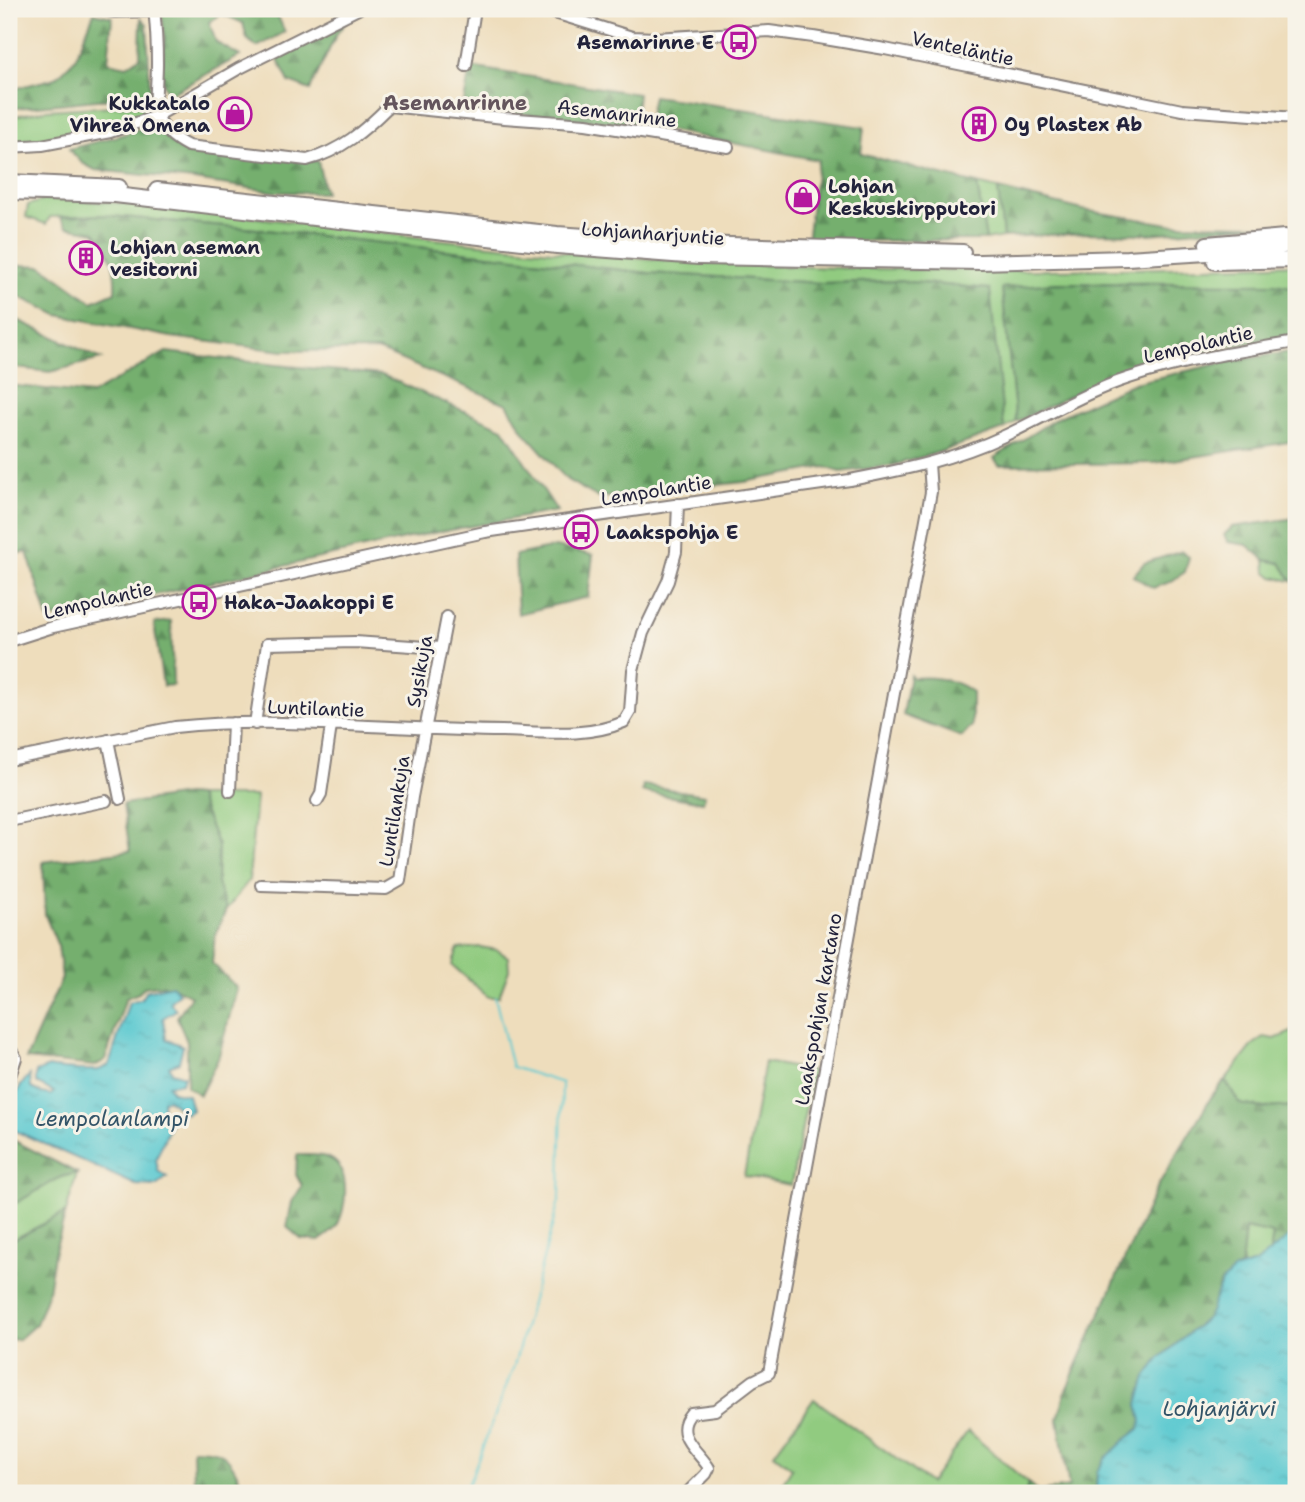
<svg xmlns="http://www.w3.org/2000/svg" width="1305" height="1502" font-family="'Shantell Sans',sans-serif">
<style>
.green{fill:#91cb80;stroke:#5a765e;stroke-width:2}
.forest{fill:url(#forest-firs);stroke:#4b6854;stroke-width:2}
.water{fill:url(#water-ripples);stroke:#3e7686;stroke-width:2}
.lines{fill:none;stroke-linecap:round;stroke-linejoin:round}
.stream{stroke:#5bc9d0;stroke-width:2}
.minor-casing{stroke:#88807c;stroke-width:14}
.highway-casing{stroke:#88807c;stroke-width:18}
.minor{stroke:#fff;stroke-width:10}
.highway{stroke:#fff;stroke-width:14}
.labels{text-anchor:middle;stroke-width:6;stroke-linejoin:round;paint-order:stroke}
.poi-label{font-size:19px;font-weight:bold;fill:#22223b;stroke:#f7f3e8;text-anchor:start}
.street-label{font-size:19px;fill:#22223b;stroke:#f7f3e8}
.neighbourhood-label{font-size:21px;font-weight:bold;fill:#64555d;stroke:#f7f3e8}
.water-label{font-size:21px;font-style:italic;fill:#335468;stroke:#f7f3e8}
</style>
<defs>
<pattern id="forest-firs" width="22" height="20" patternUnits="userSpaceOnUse" patternTransform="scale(1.75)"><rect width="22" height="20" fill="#74af6e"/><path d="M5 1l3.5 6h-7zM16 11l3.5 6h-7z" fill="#5f8e5c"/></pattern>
<pattern id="water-ripples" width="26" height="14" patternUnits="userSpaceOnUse" patternTransform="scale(1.75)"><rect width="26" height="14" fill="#5bc9d0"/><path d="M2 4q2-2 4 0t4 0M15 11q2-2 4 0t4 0" fill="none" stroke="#4facb4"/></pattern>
</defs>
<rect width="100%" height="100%" fill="#f7f3e8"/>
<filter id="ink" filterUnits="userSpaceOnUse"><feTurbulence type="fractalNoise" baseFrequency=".0143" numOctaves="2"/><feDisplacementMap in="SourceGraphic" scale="14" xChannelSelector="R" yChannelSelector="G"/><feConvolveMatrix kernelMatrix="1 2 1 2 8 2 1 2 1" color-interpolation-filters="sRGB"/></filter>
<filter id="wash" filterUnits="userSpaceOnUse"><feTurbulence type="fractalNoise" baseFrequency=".00686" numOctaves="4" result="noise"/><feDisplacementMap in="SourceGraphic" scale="28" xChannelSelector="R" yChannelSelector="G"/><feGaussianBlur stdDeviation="1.57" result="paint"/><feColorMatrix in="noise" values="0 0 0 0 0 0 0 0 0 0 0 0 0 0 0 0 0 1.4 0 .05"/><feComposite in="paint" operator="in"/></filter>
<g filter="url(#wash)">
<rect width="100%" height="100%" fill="#eeddbc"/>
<path class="green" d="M130,105L148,107L150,112C104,130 58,142 9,142V117L46,110Z
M977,184L998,189L1003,237L986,240Z
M47,199C146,202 243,216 341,228C422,238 504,247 585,254C822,274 1059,273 1296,264V288C1270,283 1243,285 1216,284C1145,282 1073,281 1002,288L1016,422L1004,429L989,289L899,281L822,283L649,273L257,229L101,215L50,217L46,224L26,217L28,205Z
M1265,560L1281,563L1292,581L1273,577L1266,571Z
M198,796H256L249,880L226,910L217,883L218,846Z
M480,947L497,950L508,957L509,970L499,997H488L452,965L458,949Z
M1296,1030V1106L1264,1108L1240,1104L1225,1080L1254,1044L1264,1037L1275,1039Z
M765,1062L813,1071L791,1185L744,1176Z
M77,1173L66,1212L9,1242V1207L61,1177Z
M1245,1228L1274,1234L1270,1253L1256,1263L1241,1267Z
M814,1399L930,1483L968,1431L1028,1483L1026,1493H776L792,1468L774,1454Z"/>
<path class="forest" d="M161,9H272L276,12L285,32L257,47L247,39L243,23L222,14L209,22L216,42L240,56L168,95L161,78L165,37Z
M94,13L112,17L108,62L127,66L140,57L141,18L147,24L150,92L143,100H97L9,109V90L56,78L75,59Z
M348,19L336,35L310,90L289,82L276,55Z
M470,67L638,94L634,125L463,108Z
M653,96L864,127L861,154L977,184L986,240L807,241L818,160L647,126Z
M146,126C164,131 169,143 184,152L318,161L325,193L276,192L194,180L95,170L82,163L69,149L125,134Z
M998,189L1083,210L1169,224L1260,225L1148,234L1089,233L1003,237Z
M101,215L257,229L649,273L822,283L899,281L990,289L1004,429L943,451L890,466L840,472L825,467L744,482L599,498L567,480L525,433L507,404L378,350L283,351L171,337L58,315L9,292V258L18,265L42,266L92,302L115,292C116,265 112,253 95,232L67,227L60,217Z
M1054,283L1276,284L1296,288V336L1223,347L1108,377L1016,422L1002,288Z
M9,316L101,359L50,372L9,367Z
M1296,351V441L1154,463L999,465L994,458L1057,418L1134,383L1226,362Z
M166,352L277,365L382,375L503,428L557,511L422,535L48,619L27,552L9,555V385L92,394Z
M1296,518V582L1292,581L1281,563L1265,560L1247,545L1228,542L1224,535L1232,527Z
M555,547L593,555L588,597L518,614L515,555Z
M1182,551L1189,557L1185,572L1170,582L1153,588L1133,576L1144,563Z
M171,621L173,685L163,686L154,623Z
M910,675L913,678C933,676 955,679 972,692V726L962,737L903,715Z
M643,785L705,795L703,802L642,792Z
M186,795L198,796L218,846L217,883L226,910L215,935L212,963L237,988L218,1059L200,1095L187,1087V1042L177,1017L191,996C172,985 166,983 144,987L139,993L126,998L105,1060L95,1066L26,1059L62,978L58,946L45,915L43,862L130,851L123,804Z
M1225,1080L1240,1104L1264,1108L1296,1106V1231L1270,1253L1273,1234L1245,1228L1241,1267L1234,1270L1208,1317L1160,1358L1146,1377L1138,1404L1142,1421L1139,1429L1126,1439L1097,1472L1096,1493H1026L1028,1483L1039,1492L1069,1487L1058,1419L1066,1390L1156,1189L1213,1094Z
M9,1138L77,1173L61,1177L9,1207Z
M297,1155C308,1155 320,1154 331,1159C351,1170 347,1210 336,1227C333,1232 324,1237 319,1241L301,1239L287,1227L292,1202L302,1186L296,1175Z
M66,1212L54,1254L48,1292L36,1324L19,1339L9,1340V1242Z
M193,1449C227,1449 229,1457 243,1486L240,1493H200L194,1480Z"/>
<path class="water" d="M172,985L179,993L170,1002L176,1010L163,1018L166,1039L183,1046L179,1062L169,1066L172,1072L184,1076L182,1083L168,1085L172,1092L188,1095L192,1110L186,1114L168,1099L163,1101V1119L171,1123L156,1159L158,1171L167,1177L156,1186L136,1185L9,1128C9,1108 16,1088 30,1075L31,1088L41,1093L51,1095L54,1092L36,1083V1072L49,1067C53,1069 94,1071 98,1070C102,1069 105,1067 109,1065L129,1002L141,999L146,991Z
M1296,1231V1493H1096L1097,1472L1105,1459L1126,1439L1139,1429L1142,1421L1138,1404L1146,1377L1160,1358L1208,1317L1221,1283L1234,1270L1256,1263Z"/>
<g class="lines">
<path class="stream" d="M465,1493L514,1366L560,1197L562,1083L512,1067L495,997"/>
</g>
</g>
<g filter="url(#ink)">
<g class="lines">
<defs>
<path id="minor" d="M96,9L115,12L154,11
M154,9C156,26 157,45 157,63C157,102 146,124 188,146L307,160C341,151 365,130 389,106L504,118L586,124L728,147
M542,9L632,37L655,38L769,31L813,37L885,49L1182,110L1296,118
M466,66L475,9
M9,147L42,145L110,132L157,116L238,69L358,9
M9,641L53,627L485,532L850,480C903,470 955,459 1004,436C1045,417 1085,392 1129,378C1183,360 1240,351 1296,342
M255,724L267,644L355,642L440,648
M108,740L120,799
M9,760L175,727C281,716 396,730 502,731C542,732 587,738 624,722L630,712L633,670L643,633L668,581L676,552L678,504
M230,791L233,723
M317,801L321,794L331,726
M9,821L106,801
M261,885L386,889L400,881L412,797L447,617
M9,1047L16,1058L9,1079
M687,1493L706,1474L709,1468C698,1450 672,1435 691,1413L715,1410L753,1381L769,1373L931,492L929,463"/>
<path id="highway" d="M9,182L119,187
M157,190L557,234L698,244L963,252
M9,192L115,195L557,246L699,257L980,262L1127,258L1256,250L1296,244
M1207,244L1285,237
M1215,262L1296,260"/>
</defs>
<use href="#minor" class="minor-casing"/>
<use href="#highway" class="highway-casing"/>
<use href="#minor" class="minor"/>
<use href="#highway" class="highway"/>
</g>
</g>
<defs>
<symbol id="bus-ring" viewBox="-11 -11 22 22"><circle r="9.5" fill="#f7f3e8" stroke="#b5179e" stroke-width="1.5"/><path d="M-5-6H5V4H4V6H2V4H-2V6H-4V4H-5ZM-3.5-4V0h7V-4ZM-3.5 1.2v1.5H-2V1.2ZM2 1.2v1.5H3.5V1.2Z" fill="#b5179e"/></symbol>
<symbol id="shop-ring" viewBox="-11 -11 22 22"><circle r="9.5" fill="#f7f3e8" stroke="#b5179e" stroke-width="1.5"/><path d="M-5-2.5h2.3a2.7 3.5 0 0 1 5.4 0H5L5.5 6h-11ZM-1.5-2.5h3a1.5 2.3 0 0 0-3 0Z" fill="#b5179e"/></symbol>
<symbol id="building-ring" viewBox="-11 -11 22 22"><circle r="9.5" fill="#f7f3e8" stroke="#b5179e" stroke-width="1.5"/><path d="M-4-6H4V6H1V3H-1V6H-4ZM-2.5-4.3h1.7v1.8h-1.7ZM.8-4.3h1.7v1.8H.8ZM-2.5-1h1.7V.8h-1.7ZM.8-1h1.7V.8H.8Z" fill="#b5179e"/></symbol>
</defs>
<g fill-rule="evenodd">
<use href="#bus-ring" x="720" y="23" width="38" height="38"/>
<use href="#shop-ring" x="216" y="95" width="38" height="38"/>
<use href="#building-ring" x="960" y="105" width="38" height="38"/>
<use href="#shop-ring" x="784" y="178" width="38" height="38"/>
<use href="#building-ring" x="67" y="239" width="38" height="38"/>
<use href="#bus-ring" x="562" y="513" width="38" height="38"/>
<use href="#bus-ring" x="180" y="583" width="38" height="38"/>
</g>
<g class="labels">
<g class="poi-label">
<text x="714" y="49" text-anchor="end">Asemarinne E</text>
<text x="210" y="110" text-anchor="end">Kukkatalo<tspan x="210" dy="22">Vihreä Omena</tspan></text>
<text x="1004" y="131">Oy Plastex Ab</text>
<text x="828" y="193">Lohjan<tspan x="828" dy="22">Keskuskirpputori</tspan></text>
<text x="110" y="254">Lohjan aseman<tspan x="110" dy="22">vesitorni</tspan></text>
<text x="606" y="539">Laakspohja E</text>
<text x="224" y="609">Haka-Jaakoppi E</text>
</g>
<g class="street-label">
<text transform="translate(963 48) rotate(12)" y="7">Venteläntie</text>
<text transform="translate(617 113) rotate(7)" y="7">Asemanrinne</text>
<text transform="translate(653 233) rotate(4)" y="7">Lohjanharjuntie</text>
<text transform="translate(1198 344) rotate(-13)" y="7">Lempolantie</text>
<text transform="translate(656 490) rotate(-9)" y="7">Lempolantie</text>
<text transform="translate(98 600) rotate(-13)" y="7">Lempolantie</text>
<text transform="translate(419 671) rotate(-80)" y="7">Sysikuja</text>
<text transform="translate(316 708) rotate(2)" y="7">Luntilantie</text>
<text transform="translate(394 811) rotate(-81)" y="7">Luntilankuja</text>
<text transform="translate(818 1009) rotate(-80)" y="7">Laakspohjan kartano</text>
</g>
<g class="neighbourhood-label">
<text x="455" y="110">Asemanrinne</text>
</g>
<g class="water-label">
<text x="112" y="1126">Lempolanlampi</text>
<text x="1219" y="1416">Lohjanjärvi</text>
</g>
</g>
<rect width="1305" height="1502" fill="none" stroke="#f7f3e8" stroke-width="35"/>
</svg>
